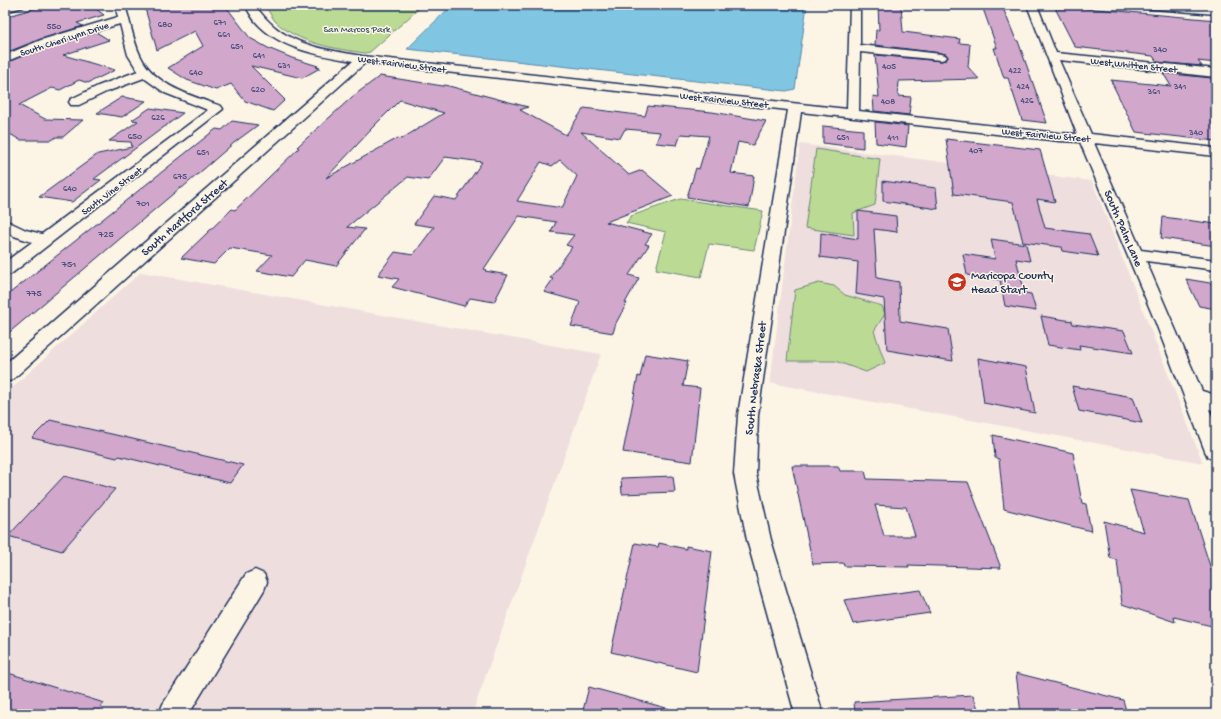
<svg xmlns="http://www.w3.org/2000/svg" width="1221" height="719" font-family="'Gochi Hand',sans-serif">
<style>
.built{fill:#efdede}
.green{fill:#bbdb94;stroke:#6b8579}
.water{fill:#80c5e1;stroke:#5889ad}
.building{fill:#d1a7cc;stroke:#1b2f5e;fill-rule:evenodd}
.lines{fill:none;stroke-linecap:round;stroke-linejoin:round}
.minor-casing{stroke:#1b2f5e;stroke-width:3}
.minor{fill:#fcf5e5;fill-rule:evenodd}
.labels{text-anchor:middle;stroke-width:3;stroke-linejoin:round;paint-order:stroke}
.far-number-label{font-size:9px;fill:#484d7a}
.far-park-label{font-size:10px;fill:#435a6c;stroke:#fcf5e5}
.far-street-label{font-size:10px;fill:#1b2f5e;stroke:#fcf5e5}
.number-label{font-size:10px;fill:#484d7a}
.street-label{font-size:12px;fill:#1b2f5e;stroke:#fcf5e5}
.poi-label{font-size:12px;fill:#1b2f5e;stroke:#fcf5e5;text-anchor:start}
</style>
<rect width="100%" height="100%" fill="#fcf5e5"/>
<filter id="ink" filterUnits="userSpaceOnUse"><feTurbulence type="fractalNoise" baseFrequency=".025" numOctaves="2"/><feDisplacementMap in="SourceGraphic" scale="8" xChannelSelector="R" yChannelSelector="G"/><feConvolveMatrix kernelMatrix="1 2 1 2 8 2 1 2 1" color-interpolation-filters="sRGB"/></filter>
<g filter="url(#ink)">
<path class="built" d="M800,144L1092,181L1203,463L770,383Z
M141,272L601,354L472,714H5V394Z"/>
<path class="green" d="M265,5H423L370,52L365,53C335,49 297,43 275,21C271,16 268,10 265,5Z
M816,149L880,159L875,205L853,213L854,235L805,228Z
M680,199L763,211L754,250L709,244L701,277L656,269L666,232L626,223L631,216Z
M819,283L834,286L845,295L882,306L885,314L874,331L885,363L866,372L835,361H787L795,290Z"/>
<path class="water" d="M452,5H807L795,89L786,91L407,49Z"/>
<path class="building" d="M46,5H91L104,15L77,23L83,26L41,39L5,53V17Z
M144,5H225L250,38L268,48L292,58L318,66L316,67L320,68L302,78L251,66L285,100L273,111L245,101L231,84L216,90L187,80L168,68L203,46L195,31L157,50Z
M878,5L901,6L903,32L960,39L959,43L970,44L968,67L979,79L899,81L898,96L911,97L909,115L874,111L873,96L879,97L875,55L941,61L946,60L948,57L946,54L941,53L875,45L876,30H879Z
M982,6L1003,8L1016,40L1018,41L1047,123L1022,120L1008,78H1004L994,48H997Z
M1063,6L1216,20V63L1198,61L1202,66L1157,62L1153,56L1075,47L1055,8H1064Z
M96,32L109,40L63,55L115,70L88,83L79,80L60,90L52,88L19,105L45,119L83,120L63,137H56L52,140H20L5,131V63L49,45Z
M1163,73L1211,78L1216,85V141L1136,132L1111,81L1112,82L1111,80L1171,86Z
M380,76L443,86L445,85L528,107L520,110L566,135L584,108L645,116L648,106L712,112L766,121L753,145L738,142L731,173L754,176L749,207L687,197L696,168L699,169L709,136L681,134L677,145L656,143L660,132L625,129L620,138L581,132L629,175L642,170L673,196L606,222L652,234L645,244L649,245L629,275L639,278L625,303H627L616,323L613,333L571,326L580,302L544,292L553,279L550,278L572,247L566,245L574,235L551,232L556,222L519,216L484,269L486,270L485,271L508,275L494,302L470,298L464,306L392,287L399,279L378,275L395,252L413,255L434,227L414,224L434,196L456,200L482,162L445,157L428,180L408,177L347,227L365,229L336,266L305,260L291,277L257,271L272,255L230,248L214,264L181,258L232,209L235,210L299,148L297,147L352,97ZM400,100L444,113L401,139L398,138L326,178L371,130H370ZM560,160L577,176L562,208L517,201L541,162L552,166Z
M122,97L146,101L122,117L97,113Z
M150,108L183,113L94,179L101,180L72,202L39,197L98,154L132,147L131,142L109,141L138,121L132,120Z
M232,121L258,125L235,142L182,188H180L5,336V297L212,132L216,129L222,130Z
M875,122L908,126L906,147L876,143Z
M823,126L863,130V148L823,143Z
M946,139L1040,150L1055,202L1037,199L1045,228L1089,234L1098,256L1062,251L1061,247L1023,242L1013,202L954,194Z
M883,181L936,188L938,209L883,201Z
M858,211L896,216L897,232L874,229L877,278L899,282L900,321L948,329L953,361L887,350L884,299L856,294L858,262L820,257L821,233L858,239Z
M1163,217L1216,224V246L1161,238Z
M991,239L1026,244L1030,261L1016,259L1025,293L1031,294L1036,311L1005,306L1000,280L967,275L963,254L995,259Z
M1186,279L1216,284V309L1199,306Z
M1041,316L1072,321L1073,324L1124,331L1133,353L1079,345L1080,350L1048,345Z
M645,354L688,361L683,386L700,388L692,462L623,452L638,376L640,377Z
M978,358L1026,367L1035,413L984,403Z
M1072,386L1133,397L1142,423L1079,411Z
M50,420L120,436L243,465L230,483L119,456L117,458L32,438Z
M993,435L1073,453L1082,503L1086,504L1091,531L1004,509L999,459L995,458Z
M792,466H838L840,471H865L867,479L968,482L1001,568L908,565L909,567L844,566L843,563L813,564ZM875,505L906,507L915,536H884Z
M64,476L115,489L62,551L8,536Z
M673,476L675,492L622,494L621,478Z
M1130,490L1189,500L1216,585V627L1174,617L1175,622L1122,604L1117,560L1110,558L1104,521L1144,532Z
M635,543L658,547L659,543L686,549V546L712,551L697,672L611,652Z
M920,590L930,613L853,624L844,600Z
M5,672L104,703L96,714H5Z
M1016,673L1123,700L1127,714H1021Z
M589,687L670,709L669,714H582Z
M973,695L980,714H855L854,702Z"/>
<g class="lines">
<defs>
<path id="minor" d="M8,5H24L23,7L5,12V6Z
M115,5H125C130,21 133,40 140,55C154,86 192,96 221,106L223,109L11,274L5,275V262L32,242L14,236L5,231V220L26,230L42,234L208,110L165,93L144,78L106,92L79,105H71L69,102L71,99L98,86L138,71L128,55L120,24L49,44L5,62V55L41,40L118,17Z
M245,5H255C282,45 318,48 362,56L847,109L850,5H860V45L941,54L945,55L947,57L945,59L941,60L860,52L859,111L1059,133L1077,134L1027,5H1037L1056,53L1216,69V77L1059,60L1091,134L1216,148V156L1094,143L1141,250L1216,260V270L1146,261L1202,391L1216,395V411L1209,409L1216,425V460L1208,457L1205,451L1155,321L1080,142L1059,141L801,112L758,415L756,474L771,540L823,714H795L747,540L734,474L738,415L788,110L365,63L12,380L5,382V364L353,61C318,55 279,49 255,21C251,16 248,10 245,5Z
M1136,5H1179L1216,8V14L1141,8Z
M255,570L264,574L267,582L264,590L189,714H159L163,704L246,574Z"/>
</defs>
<use href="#minor" class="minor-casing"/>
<use href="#minor" class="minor"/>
</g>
</g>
<defs>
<symbol id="school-disc" viewBox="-11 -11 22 22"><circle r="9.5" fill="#c8321e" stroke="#fcf5e5"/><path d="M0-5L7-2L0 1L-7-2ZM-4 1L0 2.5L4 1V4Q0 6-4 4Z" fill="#fff"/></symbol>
</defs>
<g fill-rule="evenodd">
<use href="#school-disc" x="946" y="271" width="22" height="22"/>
</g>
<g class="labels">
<g class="far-number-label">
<text x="220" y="25">671</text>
<text x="165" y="27">680</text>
<text x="54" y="29">550</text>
<text x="224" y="37">661</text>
<text x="237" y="49">651</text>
<text x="1160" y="52">340</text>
<text x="259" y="58">641</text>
<text x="284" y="68">631</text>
<text x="889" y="69">405</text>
<text x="1015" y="73">422</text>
<text x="196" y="75">640</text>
<text x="1023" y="89">424</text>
<text x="1180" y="89">341</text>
<text x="258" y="92">620</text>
<text x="1154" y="94">361</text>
<text x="1027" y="103">426</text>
<text x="888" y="104">408</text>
<text x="158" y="120">626</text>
<text x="1196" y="135">340</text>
<text x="135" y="139">650</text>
<text x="843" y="140">651</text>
<text x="893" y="140">411</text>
<text x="976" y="153">407</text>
<text x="203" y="155">651</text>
<text x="180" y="179">675</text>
<text x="70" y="191">640</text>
<text x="143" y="206">701</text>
</g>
<g class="far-park-label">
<text x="357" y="32">San Marcos Park</text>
</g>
<g class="far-street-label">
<text transform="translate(64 38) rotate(-18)" y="4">South Cheri Lynn Drive</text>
<text transform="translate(402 63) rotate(7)" y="4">West Fairview Street</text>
<text transform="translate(1134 64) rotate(6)" y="4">West Whitten Street</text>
<text transform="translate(724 99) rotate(6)" y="4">West Fairview Street</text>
<text transform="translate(1046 134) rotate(5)" y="4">West Fairview Street</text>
<text transform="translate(111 190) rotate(-37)" y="4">South Vine Street</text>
</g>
<g class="number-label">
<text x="106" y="237">725</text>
<text x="69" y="267">751</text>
<text x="34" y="296">775</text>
</g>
<g class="street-label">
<text transform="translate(184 217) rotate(-41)" y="4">South Hartford Street</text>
<text transform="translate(1124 228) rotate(67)" y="4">South Palm Lane</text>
<text transform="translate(755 378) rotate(-83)" y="4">South Nebraska Street</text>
</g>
<g class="poi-label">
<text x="971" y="279">Maricopa County<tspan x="971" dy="14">Head Start</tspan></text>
</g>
</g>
<rect width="1221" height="719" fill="none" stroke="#fcf5e5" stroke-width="20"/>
<rect x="10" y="10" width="1201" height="699" fill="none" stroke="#1b2f5e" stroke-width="1.5" filter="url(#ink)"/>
</svg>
